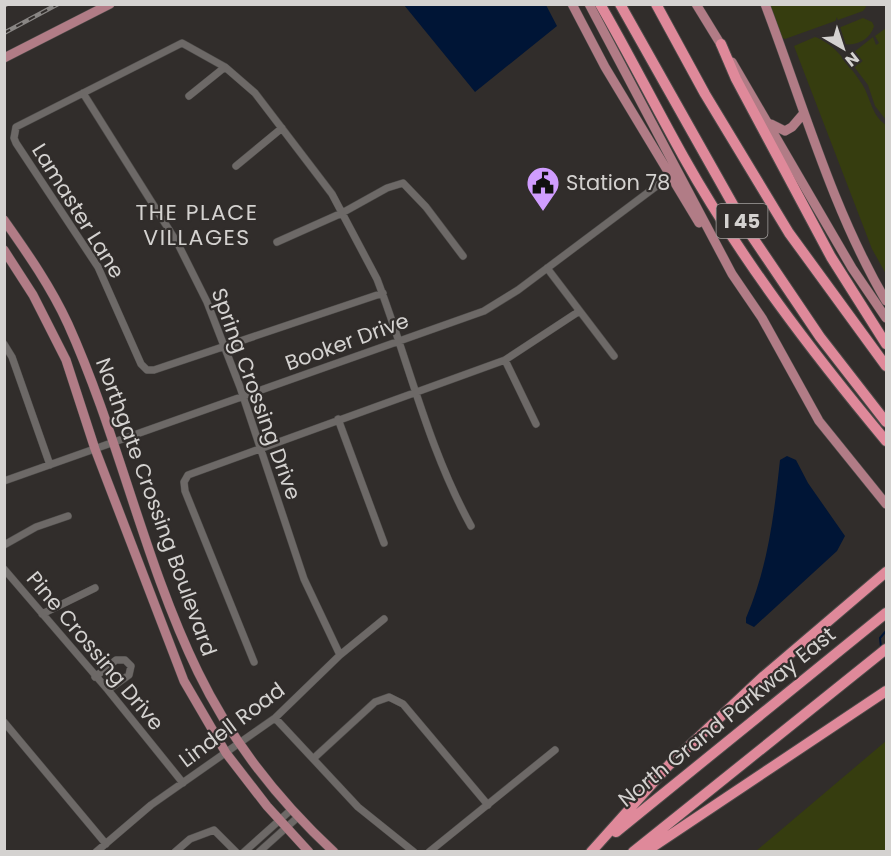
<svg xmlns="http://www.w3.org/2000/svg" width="891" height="856" font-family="Poppins,sans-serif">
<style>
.green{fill:#363d0f}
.water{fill:#001536}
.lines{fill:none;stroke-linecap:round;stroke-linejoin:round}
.stream{stroke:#001536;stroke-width:2}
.minor-casing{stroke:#4d4b49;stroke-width:8}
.major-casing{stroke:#4d4b49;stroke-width:10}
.highway-casing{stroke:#4d4b49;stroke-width:12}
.minor{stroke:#6d6967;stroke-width:7}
.major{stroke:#b17c86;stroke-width:9}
.highway{stroke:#df899a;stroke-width:10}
.rail-casing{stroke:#898684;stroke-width:4.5}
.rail{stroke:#312d2b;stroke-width:2;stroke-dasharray:7;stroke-linecap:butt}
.labels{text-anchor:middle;stroke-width:4.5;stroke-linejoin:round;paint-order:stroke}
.shield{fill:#312d2b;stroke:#a3a09e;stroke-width:1.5}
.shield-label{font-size:20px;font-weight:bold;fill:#d4d2d0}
.poi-label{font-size:21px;fill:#d4d2d0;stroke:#312d2b;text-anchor:start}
.street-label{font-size:21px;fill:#d4d2d0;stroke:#312d2b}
.neighbourhood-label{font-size:22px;letter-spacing:1.5px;fill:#d4d2d0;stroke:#312d2b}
</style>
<rect width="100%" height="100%" fill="#312d2b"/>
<path class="green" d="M865,4L866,7L863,11L785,39L781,37L769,5Z
M863,18L872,22L874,26C870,42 849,50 835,40L836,29Z
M886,28V120L875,106L868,85L849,60V56L873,37L876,45L879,43L875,36Z
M815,37C833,41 852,69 862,84C871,98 871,115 886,125V274L872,249L794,46Z
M886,741V851H756Z"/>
<path class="water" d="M404,5H546L557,26L475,92Z
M787,456L796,460L808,483L845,536L837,551L754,627L746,623V618C768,567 774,515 780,460Z"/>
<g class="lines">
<path class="stream" d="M881,647L880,638L886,631"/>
<defs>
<path id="minor" d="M83,93L178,244L207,302L240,387L304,579L340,655
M189,96L225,67
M236,166L282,128
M277,242L342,213L387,188L403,183L426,207L463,256
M547,268L614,356
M383,293L154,370H147L141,364L98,267L16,143L14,138L16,127L182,43L225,67L255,93L332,194L377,279C409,363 428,448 471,526
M4,344L12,357L50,465
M505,360L536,424
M338,419L384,543
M4,481L484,311L518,290L670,176
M4,545L36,527L68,516
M4,569L108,690L183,783
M42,614L95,588
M254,662L185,491L184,482L188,475L505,360L578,312
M95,677L116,660H125L131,666L129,675L108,690
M275,718L358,807L414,852
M4,722L106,844
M314,758L375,702L389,697L403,704L488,805
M96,852L151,805L275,718L340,655L384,619
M175,852L190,839L214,830L236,852
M244,852L292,809
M259,852L298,817
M429,852L555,750"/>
<path id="major" d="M572,4L605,67L699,223
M589,4L732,274L762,318L819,421L886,504
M696,4L723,48
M765,4C803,104 832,209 886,301
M4,58L110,4
M732,62L852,268L886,318
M771,124L785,131L792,127L804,113
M4,220C28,254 51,287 68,324C119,437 144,561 198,672C231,740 279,801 334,852
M4,250L33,295L66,360L95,449L184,681L226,753L267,806L309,852"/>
<path id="highway" d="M600,4C629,54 655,106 683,156C740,258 812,352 886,441
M620,4L745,226L820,337L886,422
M656,4L705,94L789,233L886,366
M721,44L736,79L831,257L886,344
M616,832L886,613
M591,852L669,765L764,676L886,572
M633,852L886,649
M645,852L886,691"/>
</defs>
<use href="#minor" class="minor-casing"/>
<use href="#major" class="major-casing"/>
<use href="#highway" class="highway-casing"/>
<use href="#minor" class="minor"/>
<use href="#major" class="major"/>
<use href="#highway" class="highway"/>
<defs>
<path id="rail" d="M4,6L7,4
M4,33L58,4"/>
</defs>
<use href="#rail" class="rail-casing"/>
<use href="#rail" class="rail"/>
</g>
<defs>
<symbol id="civic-pin" viewBox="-11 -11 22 30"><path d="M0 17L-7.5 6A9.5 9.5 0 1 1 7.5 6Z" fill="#d09dff" stroke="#312d2b"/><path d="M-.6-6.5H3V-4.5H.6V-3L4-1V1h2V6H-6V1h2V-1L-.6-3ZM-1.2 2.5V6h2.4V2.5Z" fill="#111"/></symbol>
</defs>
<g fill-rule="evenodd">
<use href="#civic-pin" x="524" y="164" width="38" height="52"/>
</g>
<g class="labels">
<rect class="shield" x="716.5" y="204" width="51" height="34" rx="4.5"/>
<g class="shield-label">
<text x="742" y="228">I 45</text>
</g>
<g class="poi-label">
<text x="566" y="190">Station 78</text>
</g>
<g class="street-label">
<text transform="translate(78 211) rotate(58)" y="7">Lamaster Lane</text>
<text transform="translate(347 342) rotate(-20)" y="7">Booker Drive</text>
<text transform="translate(256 394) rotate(70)" y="7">Spring Crossing Drive</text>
<text transform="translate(156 507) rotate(70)" y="7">Northgate Crossing Boulevard</text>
<text transform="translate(95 651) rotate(50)" y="7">Pine Crossing Drive</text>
<text transform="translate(727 717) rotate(-39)" y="7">North Grand Parkway East</text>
<text transform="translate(232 725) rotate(-37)" y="7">Lindell Road</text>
</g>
<g class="neighbourhood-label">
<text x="197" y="220">THE PLACE<tspan x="197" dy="25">VILLAGES</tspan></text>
</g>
</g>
<rect width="891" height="856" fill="none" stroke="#d4d2d0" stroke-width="12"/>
<g transform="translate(843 48) rotate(141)" stroke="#312d2b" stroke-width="4.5" paint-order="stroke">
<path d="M0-4.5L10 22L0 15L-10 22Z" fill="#d4d2d0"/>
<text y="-9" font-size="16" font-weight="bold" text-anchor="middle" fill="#d4d2d0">N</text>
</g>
</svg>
